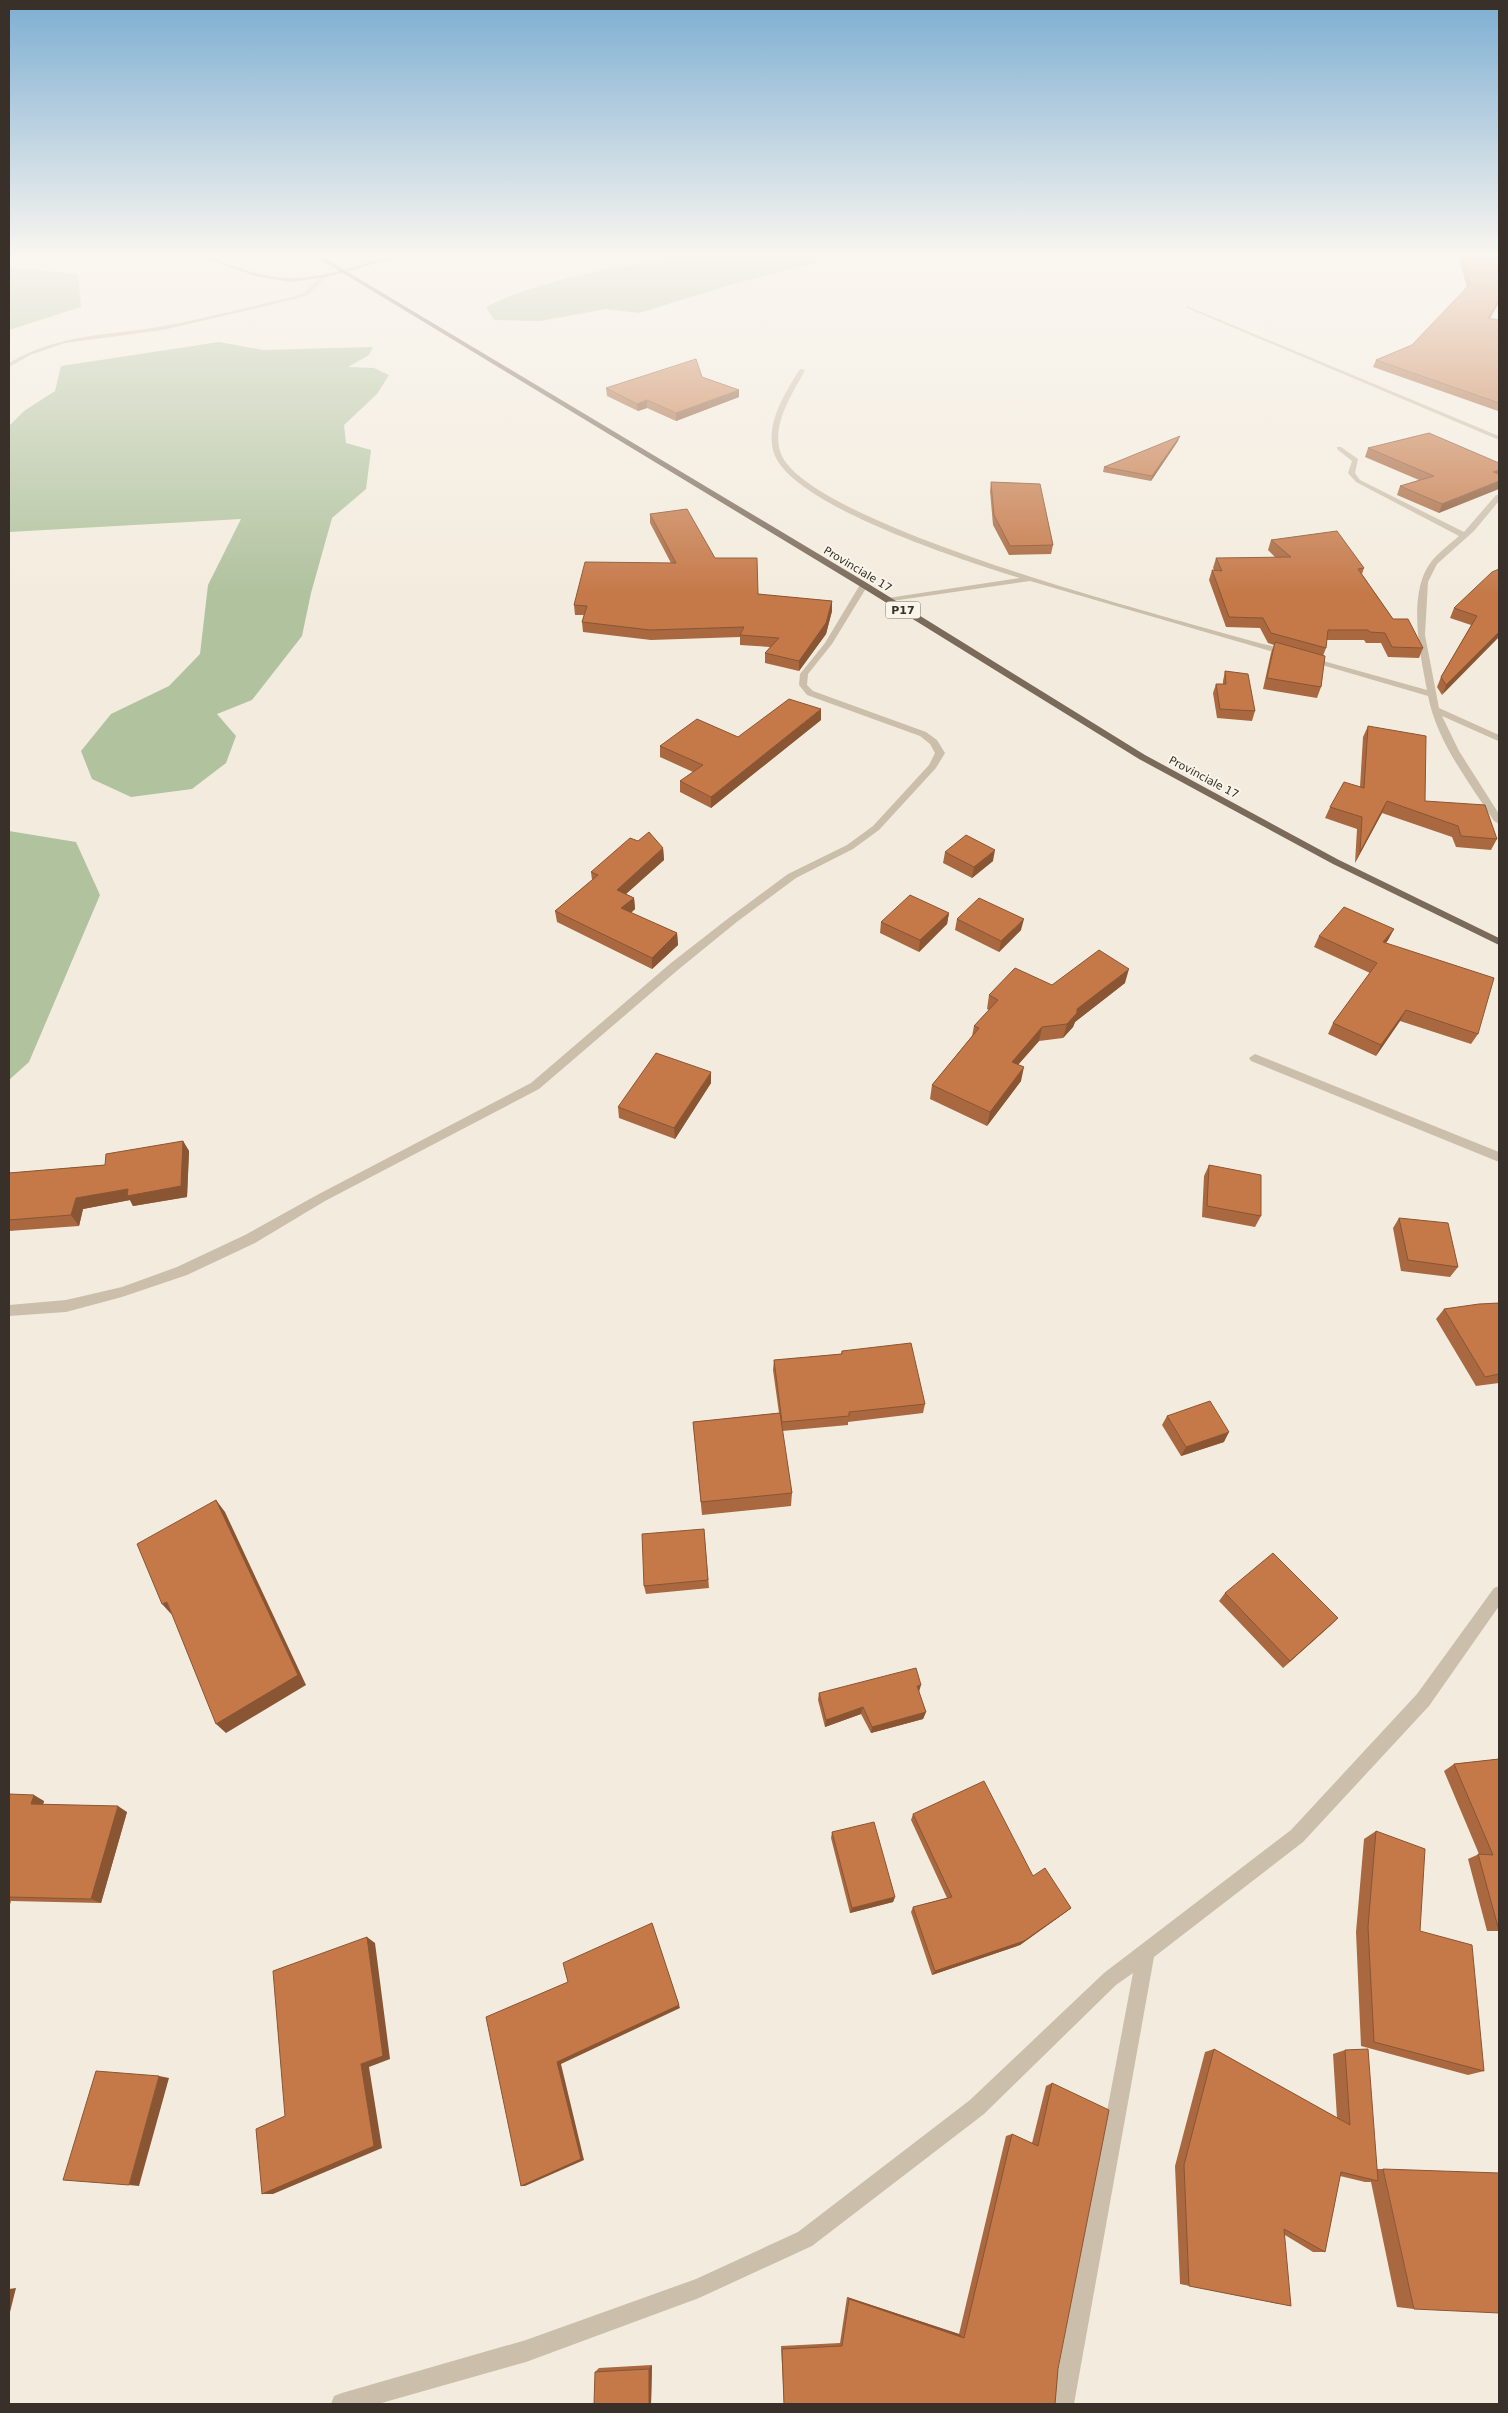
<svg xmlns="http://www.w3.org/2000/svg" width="1508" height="2413" font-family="'DejaVu Sans',sans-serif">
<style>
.green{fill:#b0c29e}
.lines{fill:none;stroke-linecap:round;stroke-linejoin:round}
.street{fill:#cbbeaa;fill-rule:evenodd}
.secondary{fill:#9f8d7b;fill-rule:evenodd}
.primary{fill:#7a6a5a;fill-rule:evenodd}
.wall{fill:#a9683f}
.shaded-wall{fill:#8a5533}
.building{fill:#c57949;stroke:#8a5533}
.labels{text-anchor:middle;stroke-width:4;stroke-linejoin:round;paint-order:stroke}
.far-street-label{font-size:11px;fill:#383029;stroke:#faf5ea}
.shield{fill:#faf5ea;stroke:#726b63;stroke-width:1}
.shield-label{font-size:11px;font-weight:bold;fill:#383029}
</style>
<rect width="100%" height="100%" fill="#f3ecde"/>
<path class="green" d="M687,256H843L730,285L639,313L606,309L540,321L494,320L486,307C546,277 621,267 687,256Z
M9,268L78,274L81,307L9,330Z
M219,342L263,350L373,347L369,355L348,367L374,368L389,375L377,394L344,425L346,443L371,450L366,489L332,518L311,593L302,636L252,700L217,714L236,736L226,763L192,789L131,797L92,779L81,751L111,714L169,686L200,654L208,585L241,519L9,532V426L24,411L55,391L61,366Z
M9,831L76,842L100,895L29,1062L9,1080Z"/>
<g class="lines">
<path class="street" d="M370,256H376L383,260L378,261Z
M325,273L327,276L308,295L295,299L163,330L65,343L30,355L9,367V363C60,333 108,336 164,326C207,318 249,307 291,297L304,293Z
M1187,306L1499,436V440L1187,308Z
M800,369L805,370C793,393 772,423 780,451C798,517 1116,603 1187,623C1212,630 1237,637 1263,644C1272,646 1284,648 1291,653L1284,655L1030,581L885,602L884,600L888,598L1020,578C968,562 785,504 773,450C766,422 786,391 800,369Z
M1337,447H1341L1358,459L1355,473L1360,480L1464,532L1496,495H1499V501L1474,531L1437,564L1428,582L1425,635L1439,708L1499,735V741L1496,740L1442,716L1459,751L1499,814V824L1494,821C1469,782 1437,742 1428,696L1305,660L1309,657L1427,690C1420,654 1407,593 1431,562C1439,552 1450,544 1459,536L1356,482L1348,473L1352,461L1337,449Z
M861,583L868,585L832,644L808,674L807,685L813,691L926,732L937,740L945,753L936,768L879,830L853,849L796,878L738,921L679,969L539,1089L325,1201L255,1243L187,1275L122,1297L66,1312L9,1316V1305L66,1300L122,1287L177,1267L245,1235L317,1195L531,1083L671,963L730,917L788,874L847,845L873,826L929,765L935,753L930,744L920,736L807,695L799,685L800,674L825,643Z
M1255,1054L1499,1152V1162L1251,1061L1249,1058Z
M1499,1586V1606L1429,1706L1303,1842L1154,1957L1074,2404H1052L1133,1973L1116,1985L984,2114L812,2246L699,2298L526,2362L378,2404H331L334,2396L342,2393L526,2340L696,2279L798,2232L970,2100L1104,1973L1291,1830L1417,1694L1494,1588Z"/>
<path class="secondary" d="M199,256H206C230,265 255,275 281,278C319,281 357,264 394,256H403L331,276L291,282L255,276Z"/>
<path class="primary" d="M315,256H321L867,583L1145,755L1339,860L1499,938V945L1333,864L1139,759L861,587Z"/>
</g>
<path class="wall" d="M1462,256H1499V302L1490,319L1499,320V411H1498L1373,367L1376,360L1412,345L1467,288L1460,262Z
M702,377L739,390V397L676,421L647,408L638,411L607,396L606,388Z
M1178,441L1151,481L1103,472L1104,467Z
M1368,448L1499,463L1439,513L1397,495L1400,486L1419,480L1365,457Z
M991,482L1053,545L1051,554L1009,555L993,525L990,491Z
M650,514L715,558L758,594L832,601V611L826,634L799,671L765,663V653L770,647L740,645V637L651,640L583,632L582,622L584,615H575L574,605L671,563L650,523Z
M1271,540L1364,568L1362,574L1393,619L1423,648L1419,658L1388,657L1381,643H1366L1364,640H1326V648L1323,656L1321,687L1317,698L1263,689L1271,653L1274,645L1268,643L1260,628L1226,627L1209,580L1212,570H1214L1213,568L1216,558H1276L1268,550Z
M1499,569L1442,695L1437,687L1441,677L1471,625L1450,618L1454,608Z
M1225,671L1255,711L1252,721L1217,718L1213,693L1216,684H1223V681Z
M821,720L711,808L680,792V781L693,772L660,757V746L738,737Z
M1368,726L1425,801L1497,839L1491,850L1456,847L1452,837L1382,813L1355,863L1357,829L1325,818L1330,807L1360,787L1363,737Z
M638,841L663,848L664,860L626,894L634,898L635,909L631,913L677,933L678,945L652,969L557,922L555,911L592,880L591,872Z
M945,852L993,861L972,878L943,863Z
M949,913L947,924L919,952L880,933L881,922Z
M957,919L1021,930L999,952L955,930Z
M1394,929L1388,940L1386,943L1478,1034L1471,1044L1400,1021L1376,1056L1328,1034L1333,1023L1370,973L1314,947L1319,936Z
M1125,983L1075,1022L1073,1027L1063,1038L1039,1041L1018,1065L1021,1081L987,1126L930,1099L932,1085L972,1036L974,1026L989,1010L987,1009L989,995L1052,985Z
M711,1083L675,1139L619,1118L618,1107Z
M183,1141L189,1151L187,1197L133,1206L130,1200L83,1209L79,1226L9,1231V1173L105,1165Z
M1209,1165L1261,1216L1255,1227L1202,1217L1204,1176Z
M1399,1218L1458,1267L1450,1277L1401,1271L1393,1228Z
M1499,1303V1383L1476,1386L1436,1319L1444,1309Z
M842,1351L925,1404L923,1413L848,1422V1425L782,1431L792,1493L791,1506L702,1515L693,1422L779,1413L773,1370L774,1360L841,1354Z
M1167,1416L1224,1442L1181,1456L1162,1425Z
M704,1529L709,1588L646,1594L644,1586Z
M1225,1593L1338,1618L1283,1668L1219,1601Z
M919,1692L926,1712L923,1719L871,1733L861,1714L825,1727L818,1700L819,1693Z
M1499,1759V1931H1487L1468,1859L1479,1854L1444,1771L1454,1764Z
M9,1794L44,1801L43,1805L127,1812L101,1903L11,1901L9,1908Z
M913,1814L1033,1876L1071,1908L1066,1912L1020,1945L932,1975L911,1912L913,1907L947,1898L911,1820Z
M1376,1831L1420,1931L1484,2071L1468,2075L1361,2046L1356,1932L1364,1839Z
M832,1832L895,1897L893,1902L850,1913L831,1838Z
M1214,2049L1337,2118L1333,2054L1345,2050L1377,2169H1383L1414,2309L1397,2307L1371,2182H1365L1340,2176L1325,2252H1313L1285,2235L1279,2304L1180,2284L1175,2166L1205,2052Z
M1052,2083L1058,2369L1055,2404H784L781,2346L840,2343L847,2297L959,2334L1006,2136L1012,2134L1032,2143L1046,2086Z
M652,2365L651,2404L595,2372L599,2368Z"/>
<path class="shaded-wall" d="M1499,300V302L1485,326L1488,318Z
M739,390V397L676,421V413Z
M647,400V408L638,411L637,404Z
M1180,436L1178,441L1151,481L1152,476Z
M1499,470V477L1493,472Z
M1499,481V489L1439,513L1442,504Z
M832,601V611L826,634L799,671V661Z
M1499,632V637L1442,695L1446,685Z
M821,709V720L711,808V797Z
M1387,801L1382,813L1355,863L1360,852Z
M663,848L664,860L618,901L617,890Z
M995,850L993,861L972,878L974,867Z
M634,898L635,909L622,920L621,908Z
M949,913L947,924L919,952L920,940Z
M1024,919L1021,930L999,952L1001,941Z
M1394,929L1388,940L1378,953L1383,942Z
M677,933L678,945L652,969V958Z
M1129,969L1125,983L1075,1022L1073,1027L1063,1038L1067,1024L1077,1009Z
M1406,1010L1400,1021L1376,1056L1381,1045Z
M1042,1027L1039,1041L1009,1075L1012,1062Z
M1024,1067L1021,1081L987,1126L990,1112Z
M711,1072V1083L675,1139L674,1128Z
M183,1141L189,1151L187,1197L133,1206L130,1200L83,1209L79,1226L71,1215L76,1198L128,1189Z
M1229,1432L1224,1442L1181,1456L1186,1447Z
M216,1500L225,1512L306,1685L226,1733L216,1724Z
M167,1602L172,1615L162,1604Z
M1338,1618L1330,1626L1283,1668L1290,1661Z
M921,1685L919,1692L917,1686Z
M863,1707L861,1714L825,1727L826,1720Z
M926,1712L923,1719L871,1733L872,1727Z
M34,1795L44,1801L41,1810L31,1804Z
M118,1806L127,1812L101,1903L91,1899Z
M895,1897L893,1902L850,1913L852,1908Z
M1071,1908L1066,1912L1020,1945L932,1975L935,1971Z
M652,1923L680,2008L561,2064L584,2160L525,2186H521L557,2062Z
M367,1937L375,1943L390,2059L369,2067L382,2148L273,2194H262L361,2064Z
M159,2076L169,2078L139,2186L129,2185Z
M16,2288L9,2316V2289Z
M847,2297L959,2334L964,2338L849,2299Z
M652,2365L651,2404H649V2369Z"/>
<path class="building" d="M1463,256H1499V300L1488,318L1499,320V403L1376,360L1412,345L1470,284Z
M696,359L702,377L739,390L676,413L647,400L637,404L606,388Z
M1429,433L1499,463V470L1493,472L1499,474V481L1442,504L1400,486L1434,476L1368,448Z
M1180,436L1152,476L1104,467Z
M991,482L1040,484L1053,545L1010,546L994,515Z
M687,509L715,558H757L758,594L832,601L826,623L799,661L765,653L779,638L740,635L744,627L650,630L582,622L587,606L574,605L585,562L676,563L650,514Z
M1337,531L1364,568L1358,569L1393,619H1408L1423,648L1392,647L1385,633L1370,632L1368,630H1328L1326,648L1271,633L1263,618L1229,617L1212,570L1222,571L1216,558L1291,557L1271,540Z
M1499,569V632L1446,685L1441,677L1477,616L1454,608L1492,572Z
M1275,642L1325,656L1321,687L1267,678Z
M1225,671L1248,674L1255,711L1220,709L1216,684H1226Z
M789,699L821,709L711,797L680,781L703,765L660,746L697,719L738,737Z
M1368,726L1426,736L1425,801L1485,805L1497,839L1461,836L1458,826L1387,801L1360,852L1362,817L1330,807L1344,782L1364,788Z
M649,832L663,848L617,890L634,898L621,908L677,933L652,958L555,911L598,875L591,872L630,838L638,841Z
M966,835L995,850L974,867L945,852Z
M910,895L949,913L920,940L881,922Z
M979,898L1024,919L1001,941L957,919Z
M1344,907L1394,929L1383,942L1494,978L1478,1034L1406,1010L1381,1045L1333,1023L1377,963L1319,936Z
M1099,950L1129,969L1077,1009V1013L1067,1024L1042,1027L1012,1062L1024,1067L990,1112L932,1085L979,1028L974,1026L998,1000L989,995L1015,968L1052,985Z
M656,1053L711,1072L674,1128L618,1107Z
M183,1141L181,1186L127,1196L128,1189L76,1198L71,1215L9,1220V1173L105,1165L106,1154Z
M1209,1165L1261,1175V1216L1207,1206Z
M1399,1218L1448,1223L1458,1267L1408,1260Z
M1499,1303V1374L1485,1377L1444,1309L1479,1304Z
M911,1343L925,1404L849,1412V1416L782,1422L774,1360L842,1354V1351Z
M1210,1401L1229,1432L1186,1447L1167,1416Z
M780,1413L792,1493L701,1502L693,1422Z
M216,1500L298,1675L216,1724L167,1602L162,1604L137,1544Z
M704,1529L708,1580L644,1586L642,1534Z
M1273,1553L1338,1618L1290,1661L1225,1593Z
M916,1668L921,1685L917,1686L926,1712L872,1727L863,1707L826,1720L819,1693Z
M1499,1759V1927H1498L1478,1854L1493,1855L1454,1764Z
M984,1781L1033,1876L1045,1868L1071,1908L1024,1941L935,1971L913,1907L952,1897L913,1814Z
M9,1794L34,1795L31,1804L118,1806L91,1899L9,1897Z
M874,1822L895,1897L852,1908L832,1832Z
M1376,1831L1425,1849L1420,1931L1472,1945L1484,2071L1374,2042L1368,1927Z
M652,1923L679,2005L557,2062L581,2159L521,2186L486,2017L568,1982L563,1963Z
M367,1937L383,2056L361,2064L374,2146L262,2194L256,2129L285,2116L273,1971Z
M1214,2049L1350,2125L1345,2050L1368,2049L1378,2181L1341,2172L1325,2252L1284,2229L1291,2306L1189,2286L1184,2165Z
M96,2071L159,2076L129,2185L63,2180Z
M1052,2083L1109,2110L1058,2369L1055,2404H784L782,2349L842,2346L849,2299L964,2338L1012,2134L1038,2146Z
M1383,2169L1499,2173V2313L1414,2309Z
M649,2369V2404H594L595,2372Z"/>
<linearGradient id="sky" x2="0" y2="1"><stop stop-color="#7daed2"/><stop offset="0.43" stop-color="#faf6f0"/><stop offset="1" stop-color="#faf6f0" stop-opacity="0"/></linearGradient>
<rect width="1508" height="594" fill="url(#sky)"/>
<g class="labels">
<g class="far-street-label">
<text transform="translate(858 569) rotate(31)" y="4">Provinciale 17</text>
<text transform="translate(1204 777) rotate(28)" y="4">Provinciale 17</text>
</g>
<rect class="shield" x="885.5" y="601.5" width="35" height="17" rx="4"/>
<g class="shield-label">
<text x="903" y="614">P17</text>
</g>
</g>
<rect width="1508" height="2413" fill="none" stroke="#383029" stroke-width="20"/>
</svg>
